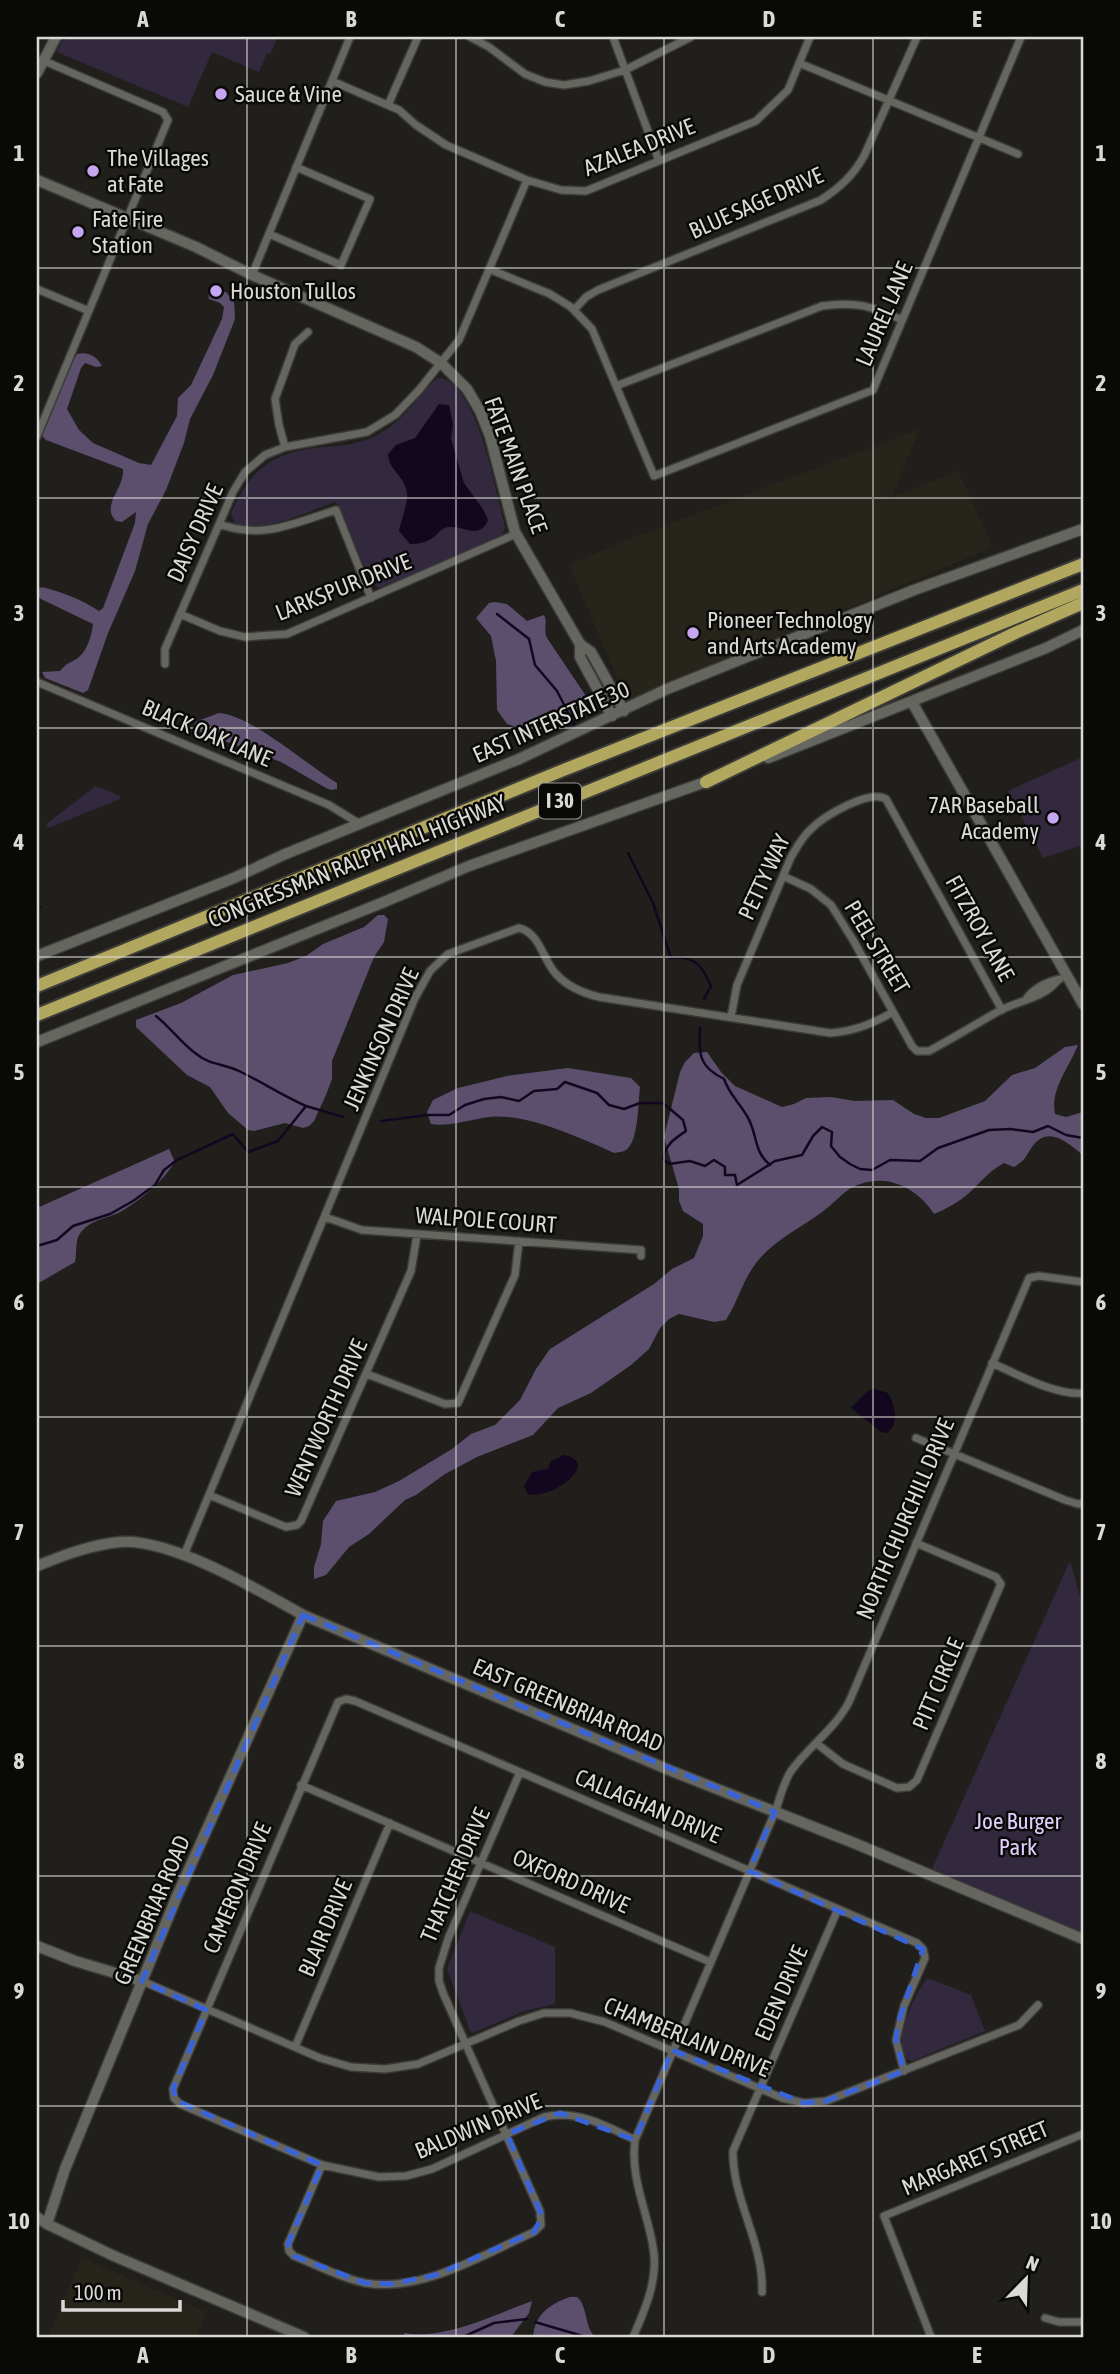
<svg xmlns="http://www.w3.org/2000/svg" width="1120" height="2374" font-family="'Asap Condensed',sans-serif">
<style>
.built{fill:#27251b}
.green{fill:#32293e}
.forest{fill:#5c4f6e}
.water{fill:#130720}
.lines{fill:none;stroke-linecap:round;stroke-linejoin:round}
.stream{stroke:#130720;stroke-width:2.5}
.street-casing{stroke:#3c3b38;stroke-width:10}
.secondary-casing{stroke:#3c3b38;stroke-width:13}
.highway-casing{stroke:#3c3b38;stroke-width:16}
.street{stroke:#666661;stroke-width:7}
.secondary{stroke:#666661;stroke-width:10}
.highway{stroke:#b2a75e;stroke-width:12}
.marked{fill:none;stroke:#3963d8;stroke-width:5;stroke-dasharray:14 9;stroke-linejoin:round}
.grid{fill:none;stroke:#dad9d6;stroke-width:2;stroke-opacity:0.55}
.poi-dot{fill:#c6a6f0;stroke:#090907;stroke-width:2.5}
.labels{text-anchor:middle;stroke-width:5;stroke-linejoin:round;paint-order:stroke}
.shield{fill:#090907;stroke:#9b9b98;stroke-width:2}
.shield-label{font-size:21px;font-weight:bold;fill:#dad9d6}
.poi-label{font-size:23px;fill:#dad9d6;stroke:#090907;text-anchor:start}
.street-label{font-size:23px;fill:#dad9d6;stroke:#090907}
.park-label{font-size:23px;fill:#e0cdfb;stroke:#090907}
.neatline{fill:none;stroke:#dad9d6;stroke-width:2.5}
.grid-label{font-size:23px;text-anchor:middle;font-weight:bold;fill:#dad9d6}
</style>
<rect width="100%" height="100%" fill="#201f1b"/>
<path class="built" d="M920,429L891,498L958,471L993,547L627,701L569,565L627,540Z
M82,2258L206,2312L196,2337H48Z"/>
<path class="green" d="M74,37H278L270,54L267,53L259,72L212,52L188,107L57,52L62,41Z
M437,378C476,376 497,496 505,527L502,535L466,553L379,588L372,584L337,503L334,502C302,514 269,532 235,523L231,514C250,468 274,452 323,447C341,446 359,444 375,436C403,423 416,397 437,378Z
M1083,757V845L1043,858L1008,791Z
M96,786L120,796V799L48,828L46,824Z
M1070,1561L1083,1607V1932L932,1869Z
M470,1911L555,1947V2004L524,2011L473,2033L470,2031L447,1969Z
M928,1978L971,1995L985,2031L912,2061L906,2059C903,2051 901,2044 902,2036C903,2022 918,1987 928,1978Z"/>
<path class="forest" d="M226,292L234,301L235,319L213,375L190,419L184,443L166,490L148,524L135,571L108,633L88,690L83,693L45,678L42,672L60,671C68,661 72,663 79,657C88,649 92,634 93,624L41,599L37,596V590L42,587C62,592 81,599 99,611L103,608L135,523L136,512L122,522L116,521C100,505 125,489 123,469L46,440L42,436L45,425L74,359L77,354C88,351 97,356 102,366L96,367L85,363L81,368L67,409L79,430L93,443L139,463L151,465L177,416L178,398L191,385L222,319L224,307L220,303L209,299L208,293Z
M495,602L507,604L527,621L544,615C548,623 543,630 547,638L586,696L583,708L571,722L546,718L530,728H518L507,724L497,710L496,661L491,636L476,618L489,603Z
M219,713C251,715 307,765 337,783V789L331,790L326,788L281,762L198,731L194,728L195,722Z
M378,915H384L388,919L384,942L374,957L332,1061V1079L326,1095L314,1121L309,1126L303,1128L285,1123L254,1131L248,1130L228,1113L210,1087L187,1075L136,1027V1020L181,1003L233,975L288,963L306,956L323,944L364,927Z
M1078,1045C1069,1068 1050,1089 1055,1114L1066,1117L1083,1112V1155C1068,1143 1048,1124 1032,1147C1025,1157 1026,1160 1014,1167L1004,1163C989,1171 981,1182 969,1193C959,1202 946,1209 934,1214C916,1186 883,1171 851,1188C841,1194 832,1205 822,1212C799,1229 774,1240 756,1263C743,1280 738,1301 726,1320L714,1322L679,1314L669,1319L660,1328L649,1349L631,1365L591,1393L558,1408L533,1435L477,1457L445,1474L416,1495L405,1500L369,1534L349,1547L326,1575L314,1579V1567L321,1544L323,1521L336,1501L375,1492L399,1481L452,1449L471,1434L495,1425L520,1400L536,1369L550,1349L654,1284L672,1269L694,1258L703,1236V1224L683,1211L679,1201V1189L664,1137L680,1072L685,1062L694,1053L707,1052L721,1072L735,1086L782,1107L794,1104L806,1098L831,1097L855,1101L893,1100L914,1114L926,1118H939L985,1101L1012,1075L1035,1068L1065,1047Z
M568,1068L631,1078L640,1087C638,1102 639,1141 626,1150C623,1152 618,1152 614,1153C581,1138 526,1113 490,1117C470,1119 450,1127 431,1124L427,1112L433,1100L458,1088L507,1076Z
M169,1149L175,1162C162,1182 142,1199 122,1211C107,1219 89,1219 79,1235C75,1242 77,1254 75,1262L37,1284V1208Z
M570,2297H577C588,2306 584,2326 595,2337H533C535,2314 550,2304 570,2297Z
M532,2301L529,2313L511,2337H404V2333C445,2340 493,2315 532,2301Z"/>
<path class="water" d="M439,404L449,405L453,425L451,439L464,483L483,509L488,520C480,540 465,526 450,527C441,527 438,535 431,539C425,543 417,544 410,544L399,531C401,520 408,504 407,493C405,476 389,471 388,454L396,445L415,438Z
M875,1389L888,1393C895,1406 900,1423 887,1433L881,1432L851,1408L869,1390Z
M564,1455C602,1462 552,1500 528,1494L524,1486L532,1472L548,1469L551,1461Z"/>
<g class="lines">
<path class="stream" d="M497,614L529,639L535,665L557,691L576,728
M628,853L653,903L671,958C695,956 702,965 711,986L704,999
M37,905L40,907
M156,1016C170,1027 181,1043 195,1053C211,1066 223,1063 239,1071C262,1082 283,1096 306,1106
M700,1028C699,1054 698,1066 724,1079C729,1094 739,1102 747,1116C758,1134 753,1151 770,1165
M381,1121L427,1115H449L465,1105L484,1099L501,1097L519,1101L534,1091L557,1089L565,1082L597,1093L609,1105L624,1109L640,1103H663L683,1120L686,1131C674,1139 666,1144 663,1159L669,1164L690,1161L705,1166L714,1160L725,1167V1175H735L737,1185L775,1161L802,1155L813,1136L822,1127L832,1132L831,1146L840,1157L850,1164L860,1169L872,1170L890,1160L920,1161L938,1148L989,1130L1010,1129L1033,1132L1048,1126L1066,1135L1083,1138
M37,1246L57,1240L73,1226L110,1214L133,1201L155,1185L164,1170L177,1160L233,1134L248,1152L278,1141L306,1106L343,1117
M535,2322L586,2337
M463,2337L494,2323L527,2319"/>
<defs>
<path id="street" d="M470,37L489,47L525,74L545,82L564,85L589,81L625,70L691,37
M613,37L659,161
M799,63L1018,154
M332,81L399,110L416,125L446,145L527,180L561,190L586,191L756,121L788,90L810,37
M388,105L418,37
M269,234L341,265L370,199L296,167
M489,269L550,294L571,307L592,329L654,476L873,390L1021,37
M252,275L350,37
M37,289L89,311
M574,310L586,297L598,290L821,200C839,188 853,176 864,156L917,37
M616,386L822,306C855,301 872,306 902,320
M37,436L168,120L163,112L42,60
M285,447L279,425L275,399L295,344L308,332
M219,524C263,540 294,523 336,510L371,598
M180,614L220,631L245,637L287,634L516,534
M165,664V649L233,492L245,472L265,455L285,447L367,432L395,415L419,390L459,340L527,180
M37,682L329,805L360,824
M783,876L811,889L831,905L853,940L912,1046L917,1051H929C954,1038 977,1023 1001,1010C1021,1000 1044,998 1058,980
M1026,999C1035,987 1046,982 1060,979
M731,1017L737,985L791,857C797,847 802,837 811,829C824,816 869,789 886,799L1002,1010
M325,1217L362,1230L641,1250V1256
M992,1363C1017,1374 1056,1396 1083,1393
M367,1374L445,1404L458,1403L515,1275L519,1241
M916,1438L1065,1500L1078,1504L1083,1503
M209,1495L286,1527L297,1525L301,1521L411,1271L417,1235
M184,1555L415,998L430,971L448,954L519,928C540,933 543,960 556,974C568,987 582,993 599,997L830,1033C855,1031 872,1024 893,1012
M816,1743L843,1764L897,1788L909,1787L917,1780L1001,1584L996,1577L916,1543
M301,1785L710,1962
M142,1981L320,2058L351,2067L385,2069L418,2064L519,2021L544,2013H570L605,2022L782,2098L804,2103L826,2101L1019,2025L1038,2005
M295,2047L390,1823
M635,2140C607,2126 576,2109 544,2117L432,2169L406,2176L379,2177L322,2165L180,2104L174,2098L173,2089L338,1702L346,1699L355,1701L917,1943L923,1949L925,1958L904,2006L896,2040L904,2071
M322,2165L288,2244L289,2251L294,2256C317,2265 340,2278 365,2283C422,2293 484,2254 534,2232L541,2225L540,2211L443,1993L439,1981V1968L448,1939L520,1772
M762,2292C764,2243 732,2199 733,2151L838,1909
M1045,2318L1059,2322H1083
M633,2337C645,2310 659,2278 653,2247C647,2210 630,2178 635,2140L775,1812C780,1799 783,1783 791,1771C809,1746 835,1729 849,1702L1029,1278L1039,1276L1083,1282
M931,2337L884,2216L1083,2134"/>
<path id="secondary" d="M37,73L56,37
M37,180L196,247L252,275L416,347L441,363L467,389L480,411L490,436L515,532L580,644L591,652L624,711
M580,644V657L612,716
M912,702L1083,1004
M768,758L1046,648L1083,630
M37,956L234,878L283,855L519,759L667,689L914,590L1083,529
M37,1042L384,902L469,866L711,780
M37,1566C64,1555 90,1545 120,1542C171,1538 258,1590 303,1615L674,1772L854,1843L1083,1939
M37,1946L75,1961L142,1981
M37,2217L47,2224L114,2256L304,2337
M47,2224L65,2169L177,1896L303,1615"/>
<path id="highway" d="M706,782L1015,633L1083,603
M37,986L561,771L1083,564
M37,1015L1083,590"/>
</defs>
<use href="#street" class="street-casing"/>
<use href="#secondary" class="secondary-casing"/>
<use href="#highway" class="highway-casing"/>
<use href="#street" class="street"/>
<use href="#secondary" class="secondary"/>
<use href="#highway" class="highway"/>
</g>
<path class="marked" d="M303,1615L775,1812L749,1871L923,1949L898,2023L896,2040L904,2071L826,2101L804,2103L672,2050L635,2140L560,2113L507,2134L542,2216L534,2232L436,2275L392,2284L365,2283L294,2256L288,2244L322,2165L177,2101L173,2089L206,2010L142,1981Z"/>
<path class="grid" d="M247,37V2337M456,37V2337M664,37V2337M873,37V2337M37,268H1083M37,498H1083M37,728H1083M37,957H1083M37,1187H1083M37,1417H1083M37,1646H1083M37,1876H1083M37,2106H1083"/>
<g class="poi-dot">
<circle cx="221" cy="94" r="7"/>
<circle cx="93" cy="171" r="7"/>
<circle cx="78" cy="232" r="7"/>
<circle cx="216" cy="291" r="7"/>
<circle cx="693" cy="633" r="7"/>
<circle cx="1053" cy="818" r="7"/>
</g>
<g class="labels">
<rect class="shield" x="539" y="783.5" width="42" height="35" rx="5"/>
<g class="shield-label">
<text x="560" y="808">I 30</text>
</g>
<g class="poi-label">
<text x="235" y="102">Sauce &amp; Vine</text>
<text x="107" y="166">The Villages<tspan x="107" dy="26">at Fate</tspan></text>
<text x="92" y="227">Fate Fire<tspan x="92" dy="26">Station</tspan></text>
<text x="230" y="299">Houston Tullos</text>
<text x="707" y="628">Pioneer Technology<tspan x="707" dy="26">and Arts Academy</tspan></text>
<text x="1039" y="813" text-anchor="end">7AR Baseball<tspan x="1039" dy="26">Academy</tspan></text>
</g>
<g class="street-label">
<text transform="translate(639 147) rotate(-22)" y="8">AZALEA DRIVE</text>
<text transform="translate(756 203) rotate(-24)" y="8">BLUE SAGE DRIVE</text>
<text transform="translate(884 314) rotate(-67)" y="8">LAUREL LANE</text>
<text transform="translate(516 465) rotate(70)" y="8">FATE MAIN PLACE</text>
<text transform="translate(195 533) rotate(-66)" y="8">DAISY DRIVE</text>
<text transform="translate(343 587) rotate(-22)" y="8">LARKSPUR DRIVE</text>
<text transform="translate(551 722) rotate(-24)" y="8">EAST INTERSTATE 30</text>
<text transform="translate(207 733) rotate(23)" y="8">BLACK OAK LANE</text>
<text transform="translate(357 861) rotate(-22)" y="8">CONGRESSMAN RALPH HALL HIGHWAY</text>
<text transform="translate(764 877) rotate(-65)" y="8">PETTY WAY</text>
<text transform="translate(980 928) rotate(61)" y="8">FITZROY LANE</text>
<text transform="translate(877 947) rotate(59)" y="8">PEEL STREET</text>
<text transform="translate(381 1039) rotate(-66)" y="8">JENKINSON DRIVE</text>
<text transform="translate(486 1220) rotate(4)" y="8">WALPOLE COURT</text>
<text transform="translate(326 1418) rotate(-66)" y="8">WENTWORTH DRIVE</text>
<text transform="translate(905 1519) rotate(-67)" y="8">NORTH CHURCHILL DRIVE</text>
<text transform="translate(938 1684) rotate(-67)" y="8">PITT CIRCLE</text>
<text transform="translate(568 1705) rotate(23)" y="8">EAST GREENBRIAR ROAD</text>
<text transform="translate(648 1806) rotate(23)" y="8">CALLAGHAN DRIVE</text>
<text transform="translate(455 1875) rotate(-67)" y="8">THATCHER DRIVE</text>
<text transform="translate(571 1881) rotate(24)" y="8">OXFORD DRIVE</text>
<text transform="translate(237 1888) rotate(-67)" y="8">CAMERON DRIVE</text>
<text transform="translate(152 1910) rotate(-67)" y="8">GREENBRIAR ROAD</text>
<text transform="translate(325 1928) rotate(-67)" y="8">BLAIR DRIVE</text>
<text transform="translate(781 1993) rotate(-67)" y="8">EDEN DRIVE</text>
<text transform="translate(687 2037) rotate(22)" y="8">CHAMBERLAIN DRIVE</text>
<text transform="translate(478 2126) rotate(-23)" y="8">BALDWIN DRIVE</text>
<text transform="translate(975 2158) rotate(-23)" y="8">MARGARET STREET</text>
</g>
<g class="park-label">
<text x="1018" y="1829">Joe Burger<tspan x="1018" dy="26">Park</tspan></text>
</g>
</g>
<rect width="1120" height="2374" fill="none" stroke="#090907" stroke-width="77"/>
<g transform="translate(1026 2279) rotate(23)" stroke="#090907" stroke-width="5" paint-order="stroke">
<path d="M0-5L12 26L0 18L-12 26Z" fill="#dad9d6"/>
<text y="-10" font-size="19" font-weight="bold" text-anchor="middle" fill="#dad9d6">N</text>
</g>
<path d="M63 2300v10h117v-10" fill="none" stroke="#dad9d6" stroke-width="3.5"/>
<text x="74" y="2300" font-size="21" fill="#dad9d6" stroke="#090907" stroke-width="5" paint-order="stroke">100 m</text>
<rect x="38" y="38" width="1044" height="2298" class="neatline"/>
<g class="grid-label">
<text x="143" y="27">A</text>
<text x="351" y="27">B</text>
<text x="560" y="27">C</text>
<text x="769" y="27">D</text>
<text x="977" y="27">E</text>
<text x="19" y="161">1</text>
<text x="1101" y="161">1</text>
<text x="19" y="391">2</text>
<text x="1101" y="391">2</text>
<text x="19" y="621">3</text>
<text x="1101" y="621">3</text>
<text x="19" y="850">4</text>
<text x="1101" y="850">4</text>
<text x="19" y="1080">5</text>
<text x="1101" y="1080">5</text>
<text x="19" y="1310">6</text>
<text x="1101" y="1310">6</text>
<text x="19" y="1540">7</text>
<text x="1101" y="1540">7</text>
<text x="19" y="1769">8</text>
<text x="1101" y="1769">8</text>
<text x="19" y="1999">9</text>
<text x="1101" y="1999">9</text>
<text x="19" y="2229">10</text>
<text x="1101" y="2229">10</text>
<text x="143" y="2363">A</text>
<text x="351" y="2363">B</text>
<text x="560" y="2363">C</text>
<text x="769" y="2363">D</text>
<text x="977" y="2363">E</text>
</g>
</svg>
